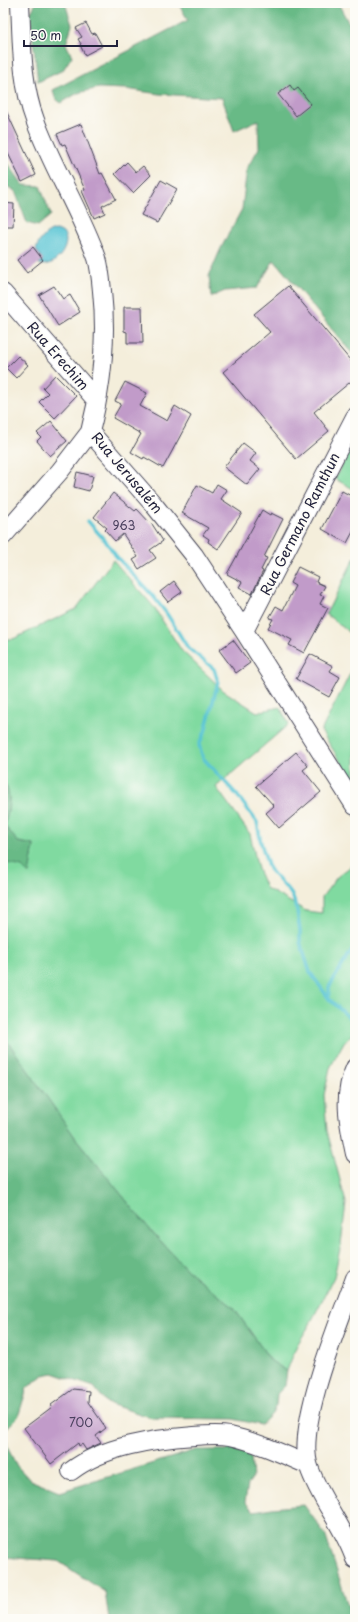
<svg xmlns="http://www.w3.org/2000/svg" width="358" height="1622" font-family="'Playpen Sans',sans-serif">
<style>
.green{fill:#80daa0;stroke:#517e6e}
.forest{fill:#68ba86;stroke:#456e60}
.water{fill:#5bc6d5;stroke:#3e7488}
.lines{fill:none;stroke-linecap:round;stroke-linejoin:round}
.stream{stroke:#5bc6d5;stroke-width:3.5}
.building{fill:#c19bc9}
.minor-casing{stroke:#424153;stroke-width:20}
.minor{stroke:#fff;stroke-width:18}
.labels{text-anchor:middle;stroke-width:3.5;stroke-linejoin:round;paint-order:stroke}
.number-label{font-size:12px;fill:#4a405e}
.street-label{font-size:14px;fill:#22223b;stroke:#fdfcf7}
</style>
<rect width="100%" height="100%" fill="#fdfcf7"/>
<filter id="ink" filterUnits="userSpaceOnUse"><feTurbulence type="fractalNoise" baseFrequency=".025" numOctaves="2"/><feDisplacementMap in="SourceGraphic" scale="8" xChannelSelector="R" yChannelSelector="G"/><feConvolveMatrix kernelMatrix="1 2 1 2 8 2 1 2 1" color-interpolation-filters="sRGB"/></filter>
<filter id="wash" filterUnits="userSpaceOnUse"><feTurbulence type="fractalNoise" baseFrequency=".012" numOctaves="4" result="noise"/><feDisplacementMap in="SourceGraphic" scale="16" xChannelSelector="R" yChannelSelector="G"/><feGaussianBlur stdDeviation="0.9" result="paint"/><feColorMatrix in="noise" values="0 0 0 0 0 0 0 0 0 0 0 0 0 0 0 0 0 1.4 0 .05"/><feComposite in="paint" operator="in"/></filter>
<g filter="url(#wash)">
<rect width="100%" height="100%" fill="#f4eedb"/>
<path class="green" d="M355,440V490L335,479Z
M355,557V637L326,614Z
M113,560L153,606L182,651L224,691L257,712L280,707L289,724L216,787L250,834L258,869L266,888L306,911L322,913V897L337,877L355,863V1032L344,1042L330,1068L324,1095L327,1131L346,1203L341,1244L334,1277L309,1326L297,1345L287,1371L271,1361L233,1307L187,1270L147,1226L77,1140L3,1035V862L22,867L29,874L34,845L18,842L4,826C8,811 13,794 3,781V639H13L76,609Z
M355,664V784L321,731Z"/>
<path class="forest" d="M36,3H65L72,25L66,44L72,56L63,70L38,82L30,14Z
M178,3H338L347,20L355,30V44L352,56L355,62V357L274,260L257,288L225,291L211,297L209,276L221,248L242,209L247,168L259,148L258,120L234,131L222,98L159,94L126,89L99,88L78,93L61,103L55,98L53,90L188,20Z
M3,156L23,185L40,186L51,215L38,226L27,223L15,191L3,184Z
M3,781C13,794 8,810 5,826L18,842L34,845L29,874L22,867L3,862Z
M3,1035L77,1140L147,1226L187,1270L233,1307L271,1361L287,1371L285,1386L277,1394L276,1405L272,1414L261,1425L233,1419L152,1418L107,1403L94,1387L53,1373L43,1375L27,1388L18,1417L5,1430L8,1449L17,1466L30,1480L59,1492L196,1450H227L235,1445L251,1457L253,1477L248,1484L245,1502L254,1511L272,1508L304,1505L325,1534L349,1609L348,1619H109L105,1592L58,1561L3,1557Z"/>
<path class="water" d="M55,230C79,232 59,271 39,264L43,260L36,250C38,241 46,232 55,230Z"/>
<g class="lines">
<path class="stream" d="M88,521L107,543L116,556L152,595L167,614L188,648L214,669L218,682L205,732L199,745L203,758L237,795L257,822L261,843L269,869L289,891L293,897L297,911L300,931V942L310,972L329,999L355,1023
M329,998V987L355,945"/>
</g>
<g id="blocks">
<path class="building" d="M86,23L92,34L95,33L102,46L85,55L80,45L81,44L78,39L82,37L76,28Z
M290,85L294,91L298,88L311,104L296,116L278,94Z
M3,104L36,175L22,182L3,143Z
M81,124L100,174L102,173L116,199L102,206L105,213L94,218L82,191L85,190L65,144L62,145L57,134Z
M127,162L136,172L143,166L151,175L133,193L115,174Z
M161,180L177,189L157,223L141,215Z
M3,203L14,204L13,226H3Z
M33,247L43,260L27,273L17,260Z
M54,286L63,299L70,295L80,312L58,326L39,295Z
M288,286L355,366V378L314,412L329,431L296,459L223,372L270,332L254,314Z
M124,307H142L143,343H127V332L124,331Z
M18,356L28,365L16,378L6,368Z
M55,375L76,396L55,418L39,402L48,393L43,388Z
M125,382L147,393L140,406L167,421L175,406L191,416L163,468L144,457L143,459L131,452L141,434L113,418L121,404L115,401Z
M51,421L67,441L50,456L37,441L41,437L37,433Z
M243,443L256,453L250,461L260,469L247,485L224,467Z
M77,472L93,476L89,491L74,487Z
M217,484L227,490L221,499L242,513L218,549L208,542L209,539L203,535L208,528L182,513L197,485L212,493Z
M342,491L355,498V528L347,543L322,529Z
M113,493L135,511L137,509L151,524H152L163,541L150,550L156,558L139,569L133,560L138,557L123,534L115,541L105,530L107,528L94,517Z
M262,510L270,515L271,513L283,519L264,557L267,558L261,570L263,571L252,594L239,587L242,582L227,574Z
M298,567L318,577L316,582L325,586L320,595L324,596L320,604L328,608L304,653L289,645L292,640L268,628L273,619L269,618L276,606L283,610L295,586L290,583Z
M174,581L182,592L168,602L160,592Z
M233,640L250,663L236,673L219,650Z
M310,654L333,666L330,671L340,677L329,697L296,679Z
M296,752L308,766L303,770L321,792L279,828L266,813L274,806L256,786Z
M73,1389L89,1391L88,1402L106,1428L96,1436L101,1443L86,1450L82,1444L79,1446L78,1443L51,1464L24,1428L52,1407L51,1405Z"/>
</g>
</g>
<g filter="url(#ink)">
<use href="#blocks" fill-opacity="0" stroke="#424153" stroke-width="1"/>
<g class="lines">
<defs>
<path id="minor" d="M20,3C22,42 21,83 35,120C52,167 80,210 97,258C100,268 101,280 102,291C107,337 102,386 90,432L154,505L194,555L244,631L355,806
M3,293L97,401
M3,536L60,471L90,432
M244,631L355,417
M355,1068C342,1096 349,1125 355,1154
M355,1278C340,1320 295,1426 309,1467C320,1500 344,1526 355,1559
M71,1471C104,1446 153,1439 194,1436C206,1435 218,1434 230,1436C257,1442 283,1454 308,1465"/>
</defs>
<use href="#minor" class="minor-casing"/>
<use href="#minor" class="minor"/>
</g>
</g>
<g class="labels">
<g class="number-label">
<text x="124" y="530">963</text>
<text x="81" y="1427">700</text>
</g>
<g class="street-label">
<text transform="translate(58 356) rotate(49)" y="5">Rua Erechim</text>
<text transform="translate(127 473) rotate(50)" y="5">Rua Jerusalém</text>
<text transform="translate(300 524) rotate(-63)" y="5">Rua Germano Ramthun</text>
</g>
</g>
<rect width="358" height="1622" fill="none" stroke="#fdfcf7" stroke-width="16"/>
<path d="M24 40v6h93v-6" fill="none" stroke="#22223b" stroke-width="2"/>
<text x="30" y="40" font-size="12" fill="#22223b" stroke="#fdfcf7" stroke-width="3" paint-order="stroke">50 m</text>
</svg>
